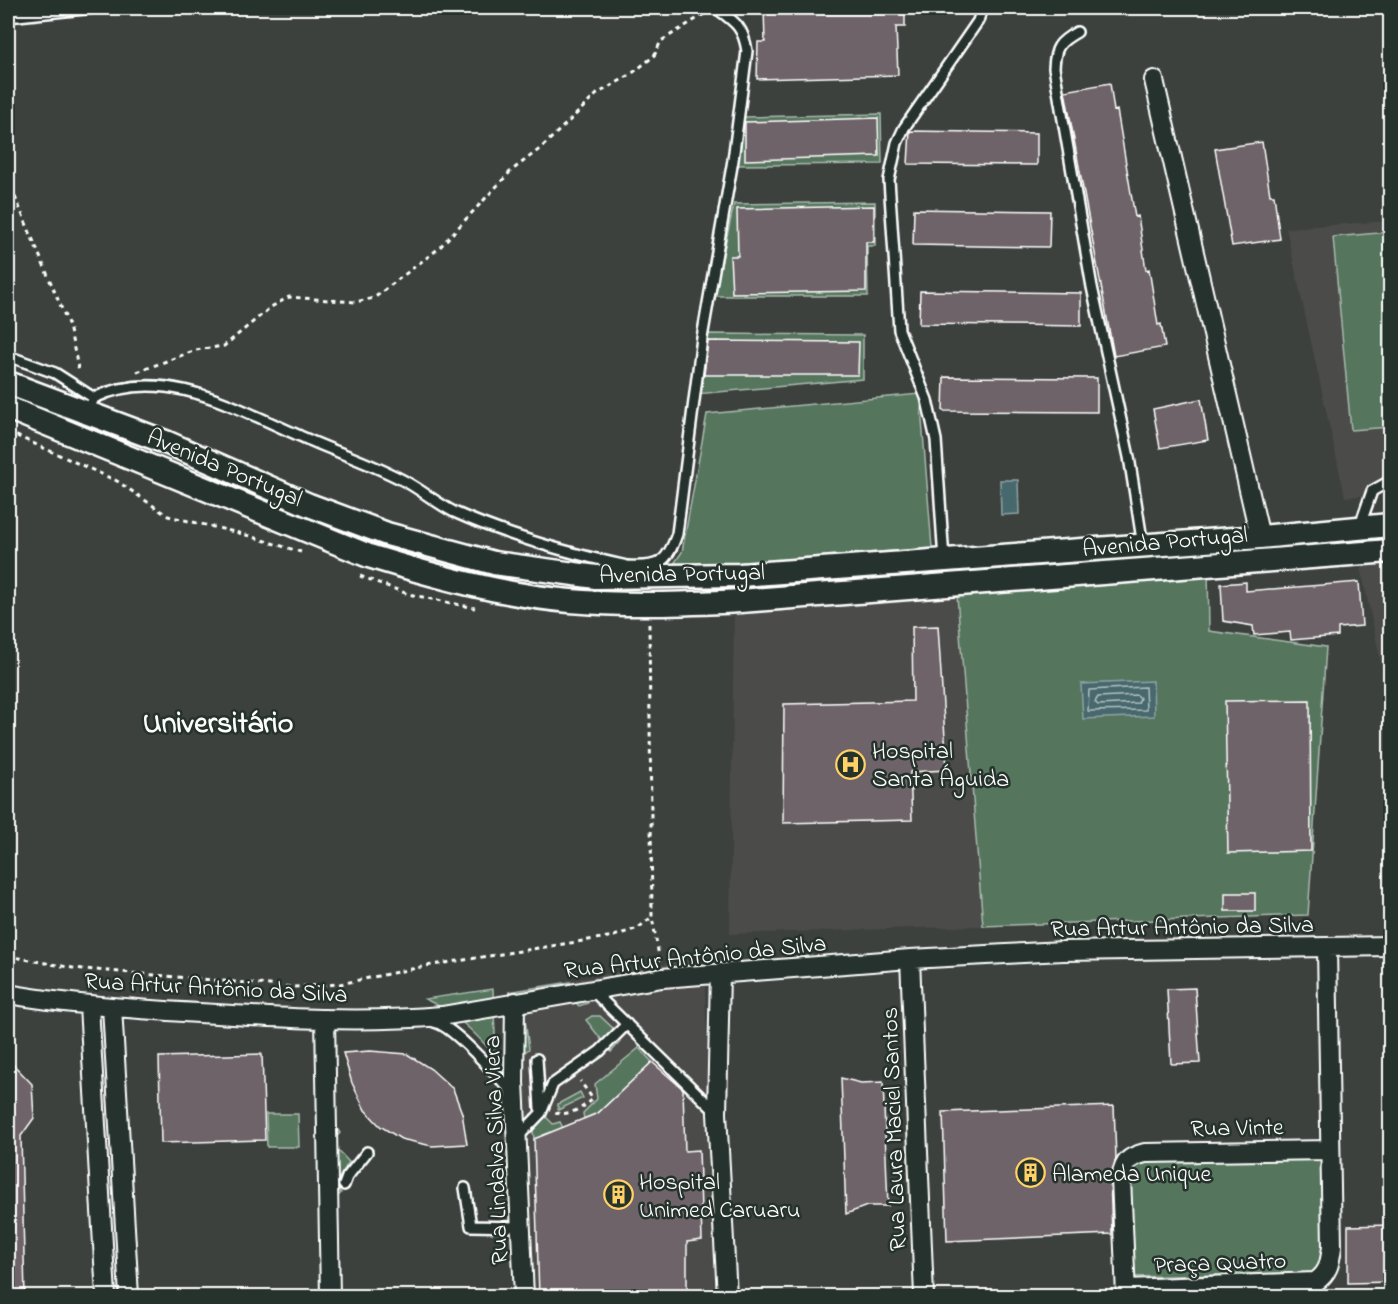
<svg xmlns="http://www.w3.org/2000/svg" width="1398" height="1304" font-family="'Indie Flower',sans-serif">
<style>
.built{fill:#4b4b4a}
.green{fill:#55745d;stroke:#aabaae;stroke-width:1.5}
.water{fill:#46676c;stroke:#90a4a7;stroke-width:1.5}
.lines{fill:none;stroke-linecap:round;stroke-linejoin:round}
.shore{stroke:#b5c2c4;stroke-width:1.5}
.building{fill:#6e6367;stroke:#fff;stroke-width:1.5}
.service-casing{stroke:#fff;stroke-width:14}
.minor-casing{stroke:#fff;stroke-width:22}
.tertiary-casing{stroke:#fff;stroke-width:27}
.path{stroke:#fff;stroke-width:3;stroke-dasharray:4.5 4.5;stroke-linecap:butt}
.service{stroke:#26332d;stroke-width:9}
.minor{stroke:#26332d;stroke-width:18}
.tertiary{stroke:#26332d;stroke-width:22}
.labels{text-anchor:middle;stroke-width:5;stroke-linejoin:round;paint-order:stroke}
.street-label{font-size:24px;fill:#fff;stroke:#26332d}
.poi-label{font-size:24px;fill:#fff;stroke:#26332d;text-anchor:start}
.district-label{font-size:30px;font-weight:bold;fill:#fff;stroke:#26332d}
</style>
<rect width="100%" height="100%" fill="#3c413e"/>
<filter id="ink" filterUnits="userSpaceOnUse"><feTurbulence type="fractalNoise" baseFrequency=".0167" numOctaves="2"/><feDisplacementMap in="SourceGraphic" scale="12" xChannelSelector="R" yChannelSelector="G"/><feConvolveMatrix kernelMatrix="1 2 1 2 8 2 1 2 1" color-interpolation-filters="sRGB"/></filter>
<g filter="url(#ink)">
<path class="built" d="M1390,221V494L1345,497L1286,228Z
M1390,553V704L1358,556Z
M956,583L983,926L730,934L734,603Z
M704,957L715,1296H522L507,991Z"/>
<path class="green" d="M881,114L882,164L738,165L743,117Z
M875,202V246H867L868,296H714L734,204Z
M1390,232V427L1351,430L1333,237Z
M708,334L863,335V379L696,394Z
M920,394L932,548L671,568L682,552L707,414Z
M1208,568L1209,631L1326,647L1308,915L983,926L956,583Z
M570,982L588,1003L579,1006L563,990L524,1012L529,1049L513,1060L509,992Z
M493,989L496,1057C475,1032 454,1012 425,999Z
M592,1016H600L616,1031L620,1042L611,1052L586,1020Z
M639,1048L652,1062L598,1113L584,1119L583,1113L597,1099L595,1084Z
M580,1092L583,1098L558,1110V1104Z
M541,1112L553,1124L560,1122L563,1128L534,1139L531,1114Z
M298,1114L299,1147H267L266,1114Z
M336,1127L340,1133L331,1143L349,1162L334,1186L341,1193L330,1206L331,1129Z
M1322,1156L1326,1272L1130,1277L1125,1163Z"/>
<path class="water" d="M1018,480L1019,514L1001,515L1000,480Z
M1153,681L1154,716L1083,719L1081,684Z"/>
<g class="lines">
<path class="shore" d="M1145,687L1146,710L1088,711L1089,690Z
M1137,695L1140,698L1138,703L1098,705L1095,702L1098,697Z"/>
</g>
<path class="building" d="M764,8H905V27H896L898,75L757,79L758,42H765Z
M1110,83L1114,111L1117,110L1135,217L1138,216L1146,270L1149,269L1158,325L1161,324L1165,347L1114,356L1065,91Z
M878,118L879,156L745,160V122Z
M910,131L1037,133V165L908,164Z
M1262,142L1270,195H1274L1280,239L1232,246L1215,149Z
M874,206V242H866V291L732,293L730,256H738L737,209Z
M914,209L1050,211L1049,247L913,245Z
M920,291L1081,293V326L919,324Z
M708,341L859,342L858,375H704Z
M944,377L1097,378V412L943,411Z
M1201,399L1208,440L1160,448L1153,409Z
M1246,582V591L1359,582L1362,626L1338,628V636L1291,640L1290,632L1254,635L1253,626L1223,621L1221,584Z
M938,626L947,770L910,772L912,820L783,823L784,704L913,701L912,627Z
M1310,700L1311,851L1228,853L1225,701Z
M1225,893H1255V911H1225Z
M1195,988L1200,1063L1171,1064L1167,989Z
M370,1051L407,1054L431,1069L453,1089L462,1113L467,1144L432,1146L401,1139L380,1126L365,1110L352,1083L343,1053Z
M262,1054L265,1140L161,1143L159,1057Z
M8,1059L32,1084L34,1118L21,1136L25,1296H8Z
M652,1062L683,1089L685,1151L699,1150L702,1240L687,1242V1296H539L534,1139L598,1113Z
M841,1078L861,1083L883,1082L888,1206H867L846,1214Z
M1114,1106L1116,1158L1110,1178L1112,1234L947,1241L943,1112Z
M1390,1225V1282L1348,1283V1226Z"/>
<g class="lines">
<defs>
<path id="service" d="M8,17L94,8
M1077,32C1059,42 1055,47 1054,68L1092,287L1129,457L1143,546
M8,356L55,373L94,398
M87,413L94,398C163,364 237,409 300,436C335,452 374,464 408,483C424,492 438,504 454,512C510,537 568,553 627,566C659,568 667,563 677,534L702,338L733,160L747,51C743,26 735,22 716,8
M1359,528L1372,491L1390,481
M944,560L936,440L927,400L899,330L889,180L897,143L904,128L978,21L982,8
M593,991L716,1112
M434,1022C453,1025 498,1077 512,1092
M537,1059L540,1108
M518,1137L541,1113L553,1084L600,1051L627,1024
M344,1185L347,1177L367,1152
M465,1188L471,1226L521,1227"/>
<path id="minor" d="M1154,80L1260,537
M910,959L924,1296
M720,973L717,1113L727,1296
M8,994C71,1005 135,1009 199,1013C280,1018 361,1023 442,1016L662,978L910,959L1063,951L1390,946
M515,1002L514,1082L524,1296
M89,1006L106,1296
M112,1007L129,1296
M325,1019L330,1296
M1126,1289L1315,1282C1329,1273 1330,1262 1332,1247L1327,948
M1126,1296L1121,1178C1124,1161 1129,1157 1145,1153L1330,1150"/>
<path id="tertiary" d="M8,383L168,443L309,505L387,534L494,563L596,577L740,575L1260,537L1390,525
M8,408L369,556C434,576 502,595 570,601C626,606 683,604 740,601L1390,551"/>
</defs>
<use href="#service" class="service-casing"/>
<use href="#minor" class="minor-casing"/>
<use href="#tertiary" class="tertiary-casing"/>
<path class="path" d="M8,180L69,326L79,372
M137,372L196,350L224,346L271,307L289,297L355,302L374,298L438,249L511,171L541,148L597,94L630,75L654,56L661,41L706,13
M8,432L117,481L168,516L243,534L301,552
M360,576L408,594L475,608
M649,624L652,917L660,962
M8,956L73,968L293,987L340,984L426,966L614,936L638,928L652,917
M555,1113C569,1116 583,1108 593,1099L580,1081"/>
<use href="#service" class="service"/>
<use href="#minor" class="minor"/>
<use href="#tertiary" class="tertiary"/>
</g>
</g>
<defs>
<symbol id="hospital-ring" viewBox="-11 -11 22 22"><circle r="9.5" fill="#26332d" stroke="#ffd166" stroke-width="1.5"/><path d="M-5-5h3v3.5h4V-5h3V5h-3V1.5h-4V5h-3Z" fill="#ffd166"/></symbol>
<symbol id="building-ring" viewBox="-11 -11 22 22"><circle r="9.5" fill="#26332d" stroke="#ffd166" stroke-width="1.5"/><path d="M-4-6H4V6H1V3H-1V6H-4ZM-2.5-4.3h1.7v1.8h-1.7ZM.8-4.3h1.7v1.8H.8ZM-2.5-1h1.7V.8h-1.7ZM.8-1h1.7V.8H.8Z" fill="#ffd166"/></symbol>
</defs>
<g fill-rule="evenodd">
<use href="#hospital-ring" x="834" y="748" width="33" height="33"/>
<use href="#building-ring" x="1014" y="1156" width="33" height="33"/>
<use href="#building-ring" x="602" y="1178" width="33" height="33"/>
</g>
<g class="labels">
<g class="street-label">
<text transform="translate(225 467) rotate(23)" y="8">Avenida Portugal</text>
<text transform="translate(1165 541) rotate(-5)" y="8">Avenida Portugal</text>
<text transform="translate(682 573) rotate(-1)" y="8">Avenida Portugal</text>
<text transform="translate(1182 926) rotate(-1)" y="8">Rua Artur Antônio da Silva</text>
<text transform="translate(695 956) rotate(-6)" y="8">Rua Artur Antônio da Silva</text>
<text transform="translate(216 987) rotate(3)" y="8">Rua Artur Antônio da Silva</text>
<text transform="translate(1237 1127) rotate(-1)" y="8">Rua Vinte</text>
<text transform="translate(893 1129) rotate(-92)" y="8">Rua Laura Maciel Santos</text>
<text transform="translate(495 1150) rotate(-92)" y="8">Rua Lindalva Silva Viera</text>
<text transform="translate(1220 1262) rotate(-2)" y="8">Praça Quatro</text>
</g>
<g class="poi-label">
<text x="872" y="758">Hospital<tspan x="872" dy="28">Santa Águida</tspan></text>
<text x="1052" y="1181">Alameda Unique</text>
<text x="639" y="1189">Hospital<tspan x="639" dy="28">Unimed Caruaru</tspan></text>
</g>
<g class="district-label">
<text x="218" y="732">Universitário</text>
</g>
</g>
<rect width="1398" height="1304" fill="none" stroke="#26332d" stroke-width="30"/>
<rect x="15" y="15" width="1368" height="1274" fill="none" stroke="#fff" stroke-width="2" filter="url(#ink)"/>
</svg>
